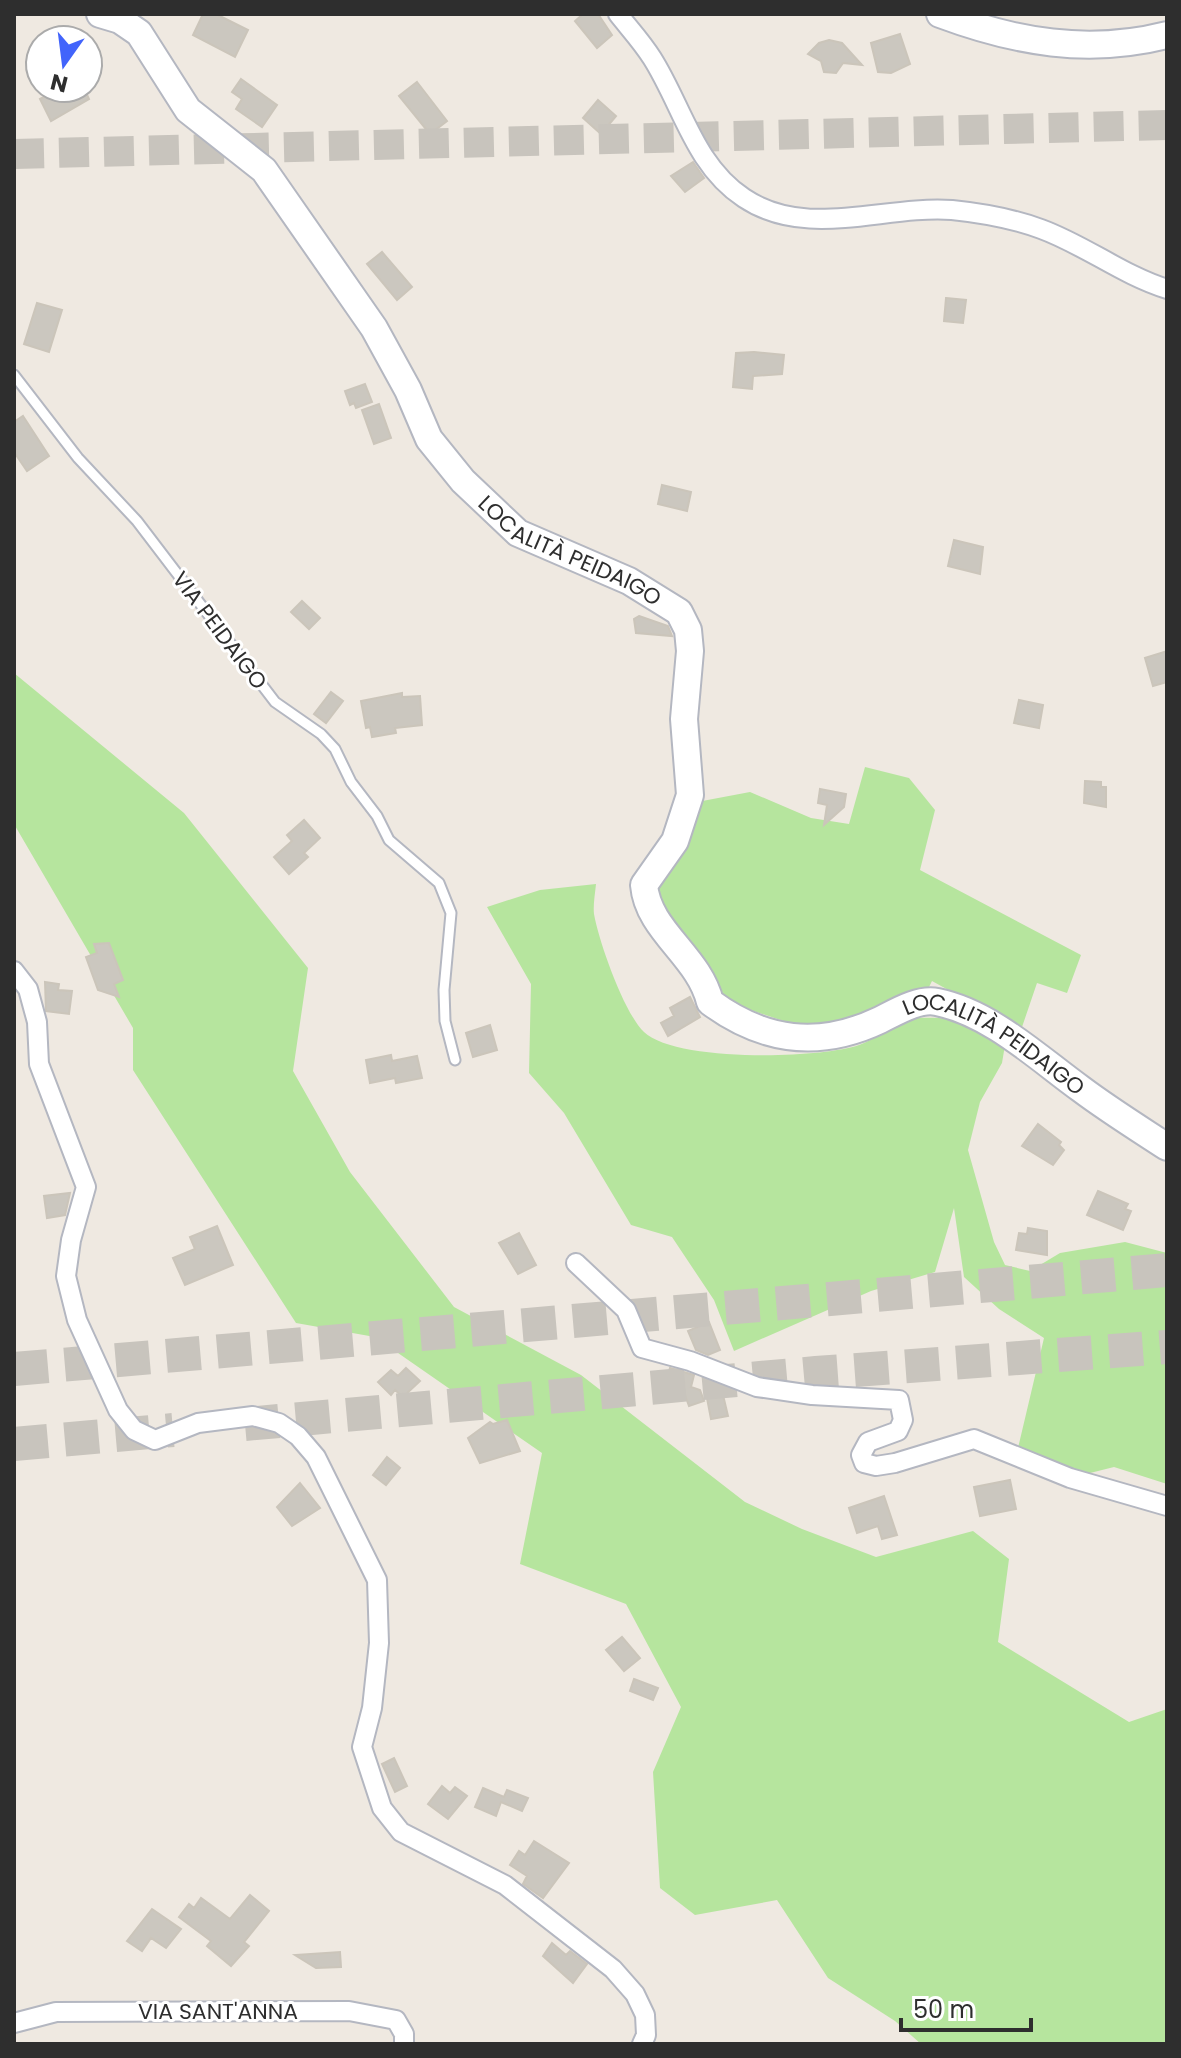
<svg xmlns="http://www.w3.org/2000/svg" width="1181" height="2058" font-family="Poppins,sans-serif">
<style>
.green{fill:#b6e59e}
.building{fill:#cbc7bf;stroke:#cbc5ba;stroke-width:2}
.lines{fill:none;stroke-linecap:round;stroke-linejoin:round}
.primary-tunnel{stroke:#c8c4bd;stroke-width:30;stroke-dasharray:30 15;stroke-linecap:butt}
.highway-tunnel{stroke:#c8c4bd;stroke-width:34;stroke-dasharray:34 17;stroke-linecap:butt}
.lane-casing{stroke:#b4b7c1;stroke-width:13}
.street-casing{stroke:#b4b7c1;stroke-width:22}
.secondary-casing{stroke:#b4b7c1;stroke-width:30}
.lane{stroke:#fff;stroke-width:9}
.street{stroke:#fff;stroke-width:18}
.secondary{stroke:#fff;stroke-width:26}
.labels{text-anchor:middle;stroke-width:6;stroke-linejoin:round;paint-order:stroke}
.street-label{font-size:22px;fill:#2e2e2e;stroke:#fff}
</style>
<rect width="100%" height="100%" fill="#efe9e1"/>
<path class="green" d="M14,673L184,813L308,968L293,1071L350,1172L454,1307L581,1375L745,1502L802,1529L876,1557L973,1531L1009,1559L998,1642L1129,1722L1167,1709V2044H921L895,2021L828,1978L777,1900L695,1915L660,1888L653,1772L681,1707L626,1604L520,1564L542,1453L375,1337L296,1323L133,1070V1028L14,824Z
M865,767L909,778L935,810L920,870L1081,955L1067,993L1037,983L1021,1030L932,981L926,993L817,1032L720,1000L654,887L679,861L697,802L750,792L811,818L849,824Z
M596,884C595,894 593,905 594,914C599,942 624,1013 644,1032C675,1062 819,1059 859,1045C877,1039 895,1020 914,1018C958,1016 969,1023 1005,1045L1002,1063L980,1102L968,1150L994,1242L1005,1265L1030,1271L1060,1253L1125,1242L1167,1253V1484L1114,1467L1086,1474L1018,1448L1044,1338L999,1309L964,1277L954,1208L935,1272L871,1291L734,1351L714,1300L672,1237L631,1225L564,1113L529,1073L531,984L487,907L540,890Z"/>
<path class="building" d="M203,14H216L248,30L235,57L193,35Z
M583,14H598L612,35L597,48L575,21Z
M900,34L910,64L891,73L878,72L871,43Z
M829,40L842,43L862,65L843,63L836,73L824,72L821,61L808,54L819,43Z
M241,79L277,105L262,127L236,109L242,99L232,92Z
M417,82L447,121L430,134L399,96Z
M60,88H84L89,99L51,121L40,99Z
M598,100L616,116L601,134L583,118Z
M693,162L704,178L685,192L671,176Z
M382,252L412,287L397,300L367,264Z
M946,298L966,300L963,323L944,321Z
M37,303L62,310L49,352L24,344Z
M754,352L784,355L782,374L753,376L752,389L733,387L736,353Z
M365,384L372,402L356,408L354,403L350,405L345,391Z
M379,404L391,438L374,444L362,410Z
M23,416L49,456L27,471L14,452V422Z
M662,485L691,492L687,511L658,504Z
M954,540L983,547L980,574L948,566Z
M302,601L320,618L309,629L291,612Z
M639,616L668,626L672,636L636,633L634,619Z
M1167,651V682L1153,686L1145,658Z
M331,692L343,701L326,723L314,714Z
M402,693V697L420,696L422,725L395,728L396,733L372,737L370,727L366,728L361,701Z
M1019,700L1043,705L1039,728L1014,723Z
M1085,781L1101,782V787H1106V807L1084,803Z
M820,789L846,794L844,807L824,825L827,805L818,803Z
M304,820L320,838L304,853L308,857L289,874L274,857L292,841L287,835Z
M109,943L123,980L114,984L119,997L98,990L86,957L97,953L94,944Z
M45,982L59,984L58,990L72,991L69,1014L46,1011Z
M690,997L700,1017L668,1036L661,1023L674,1016L670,1008Z
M490,1025L497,1050L473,1057L466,1033Z
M391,1055L392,1061L417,1056L422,1078L396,1083L395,1078L370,1083L366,1060Z
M1038,1124L1061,1142L1059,1145L1064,1150L1053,1165L1022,1146Z
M1098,1191L1128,1204L1125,1209L1131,1211L1123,1230L1087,1215Z
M70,1193L65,1215L47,1218L44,1196Z
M217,1226L233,1265L185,1285L173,1258L195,1249L190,1237Z
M1028,1228L1047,1231V1255L1016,1250L1019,1233L1027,1234Z
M519,1233L536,1265L518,1274L499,1243Z
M709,1322L720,1350L708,1355L696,1350L688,1331Z
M406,1368L420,1381L403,1397L395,1390L391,1395L378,1382L391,1370L398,1376Z
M670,1368L694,1375L691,1387L700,1390L704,1401L689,1406L685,1395L664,1390Z
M723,1395L728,1416L711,1419L707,1398Z
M507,1420L520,1451L480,1463L468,1438L490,1422L493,1424Z
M387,1457L400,1468L386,1485L373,1475Z
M1010,1480L1016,1509L980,1516L974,1487Z
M300,1483L320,1508L292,1526L277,1507Z
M884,1496L897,1535L882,1539L878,1526L857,1533L849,1508Z
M622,1637L640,1658L624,1671L606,1650Z
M634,1679L658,1688L653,1700L630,1691Z
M394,1758L407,1786L395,1792L382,1764Z
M442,1786L450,1793L455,1787L467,1796L448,1819L428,1804Z
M483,1788L504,1797L507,1790L528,1798L522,1811L501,1802L496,1816L475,1807Z
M534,1841L569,1863L543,1898L523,1884L527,1876L510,1865L519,1851L525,1855Z
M250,1895L269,1911L244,1942L249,1946L231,1966L207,1946L211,1941L179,1917L189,1904L194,1908L201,1898L230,1919Z
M152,1909L181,1929L166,1948L151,1938L142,1951L127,1941Z
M552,1943L566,1955L570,1951L587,1964L573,1983L543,1956Z
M340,1952L341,1967L316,1968L295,1955Z"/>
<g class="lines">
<path class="primary-tunnel" d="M14,154L1167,125"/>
<path class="highway-tunnel" d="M14,1369L1167,1270
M245,1424L816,1373L1167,1347
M14,1444L173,1430"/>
<defs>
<path id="lane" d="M14,375L78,458L137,521L275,702L321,734L335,749L351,782L377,816L389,840L439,883L451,913L444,990L445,1021L455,1060"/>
<path id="street" d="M618,14C629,28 642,42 652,58C682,105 694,165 744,198C807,240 883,205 952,210C981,213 1014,219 1041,229C1085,245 1122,275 1167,289
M14,971L28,989L37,1022L39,1064L86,1187L71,1240L66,1276L77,1320L118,1410L134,1430L155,1440L198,1423L253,1416L279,1423L298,1436L316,1457L377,1580L379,1643L372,1708L362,1747L382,1808L401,1832L505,1885L613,1969L635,1994L645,2015L646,2035L642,2044
M576,1263L626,1310L642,1348L690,1361L757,1387L812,1395L899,1400L903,1420L898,1431L868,1442L861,1455L864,1463L876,1466L895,1463L974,1439L1070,1478L1167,1506
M14,2023L56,2012L349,2011L396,2020L404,2034V2044"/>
<g id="secondary">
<path id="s1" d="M100,14L120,20L139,33L188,110L264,170L374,328L408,390L429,439L463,481L518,533L629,581L679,612L688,630L690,651L684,719L690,795L675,841L644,885C648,931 699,956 710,1002C764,1042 819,1049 880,1020C896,1012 919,998 937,1002C991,1013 1038,1058 1081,1089C1109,1110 1138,1128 1167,1147"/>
<path d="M940,14C1015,42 1088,55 1167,35"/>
</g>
</defs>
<use href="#lane" class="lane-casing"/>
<use href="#street" class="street-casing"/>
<use href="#secondary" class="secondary-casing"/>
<use href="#lane" class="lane"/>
<use href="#street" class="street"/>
<use href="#secondary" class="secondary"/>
</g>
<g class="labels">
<g class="street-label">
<text dy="8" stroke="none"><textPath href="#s1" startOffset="732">LOCALITÀ PEIDAIGO</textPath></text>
<text transform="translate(220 630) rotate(53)" y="8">VIA PEIDAIGO</text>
<text dy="8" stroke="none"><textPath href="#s1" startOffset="1592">LOCALITÀ PEIDAIGO</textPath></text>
<text x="218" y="2019">VIA SANT'ANNA</text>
</g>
</g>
<rect width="1181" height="2058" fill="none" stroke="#2e2e2e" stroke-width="32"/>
<g transform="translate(64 64) rotate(194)"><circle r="38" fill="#ffffff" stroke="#ababab" stroke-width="2"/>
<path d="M0-6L14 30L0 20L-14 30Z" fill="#4264fb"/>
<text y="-12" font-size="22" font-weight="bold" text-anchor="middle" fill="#2e2e2e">N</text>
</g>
<path d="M901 2018v12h130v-12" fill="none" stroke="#2e2e2e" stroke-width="4"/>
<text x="913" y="2018" font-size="24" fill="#2e2e2e" stroke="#ffffff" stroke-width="6" paint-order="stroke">50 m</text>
</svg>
